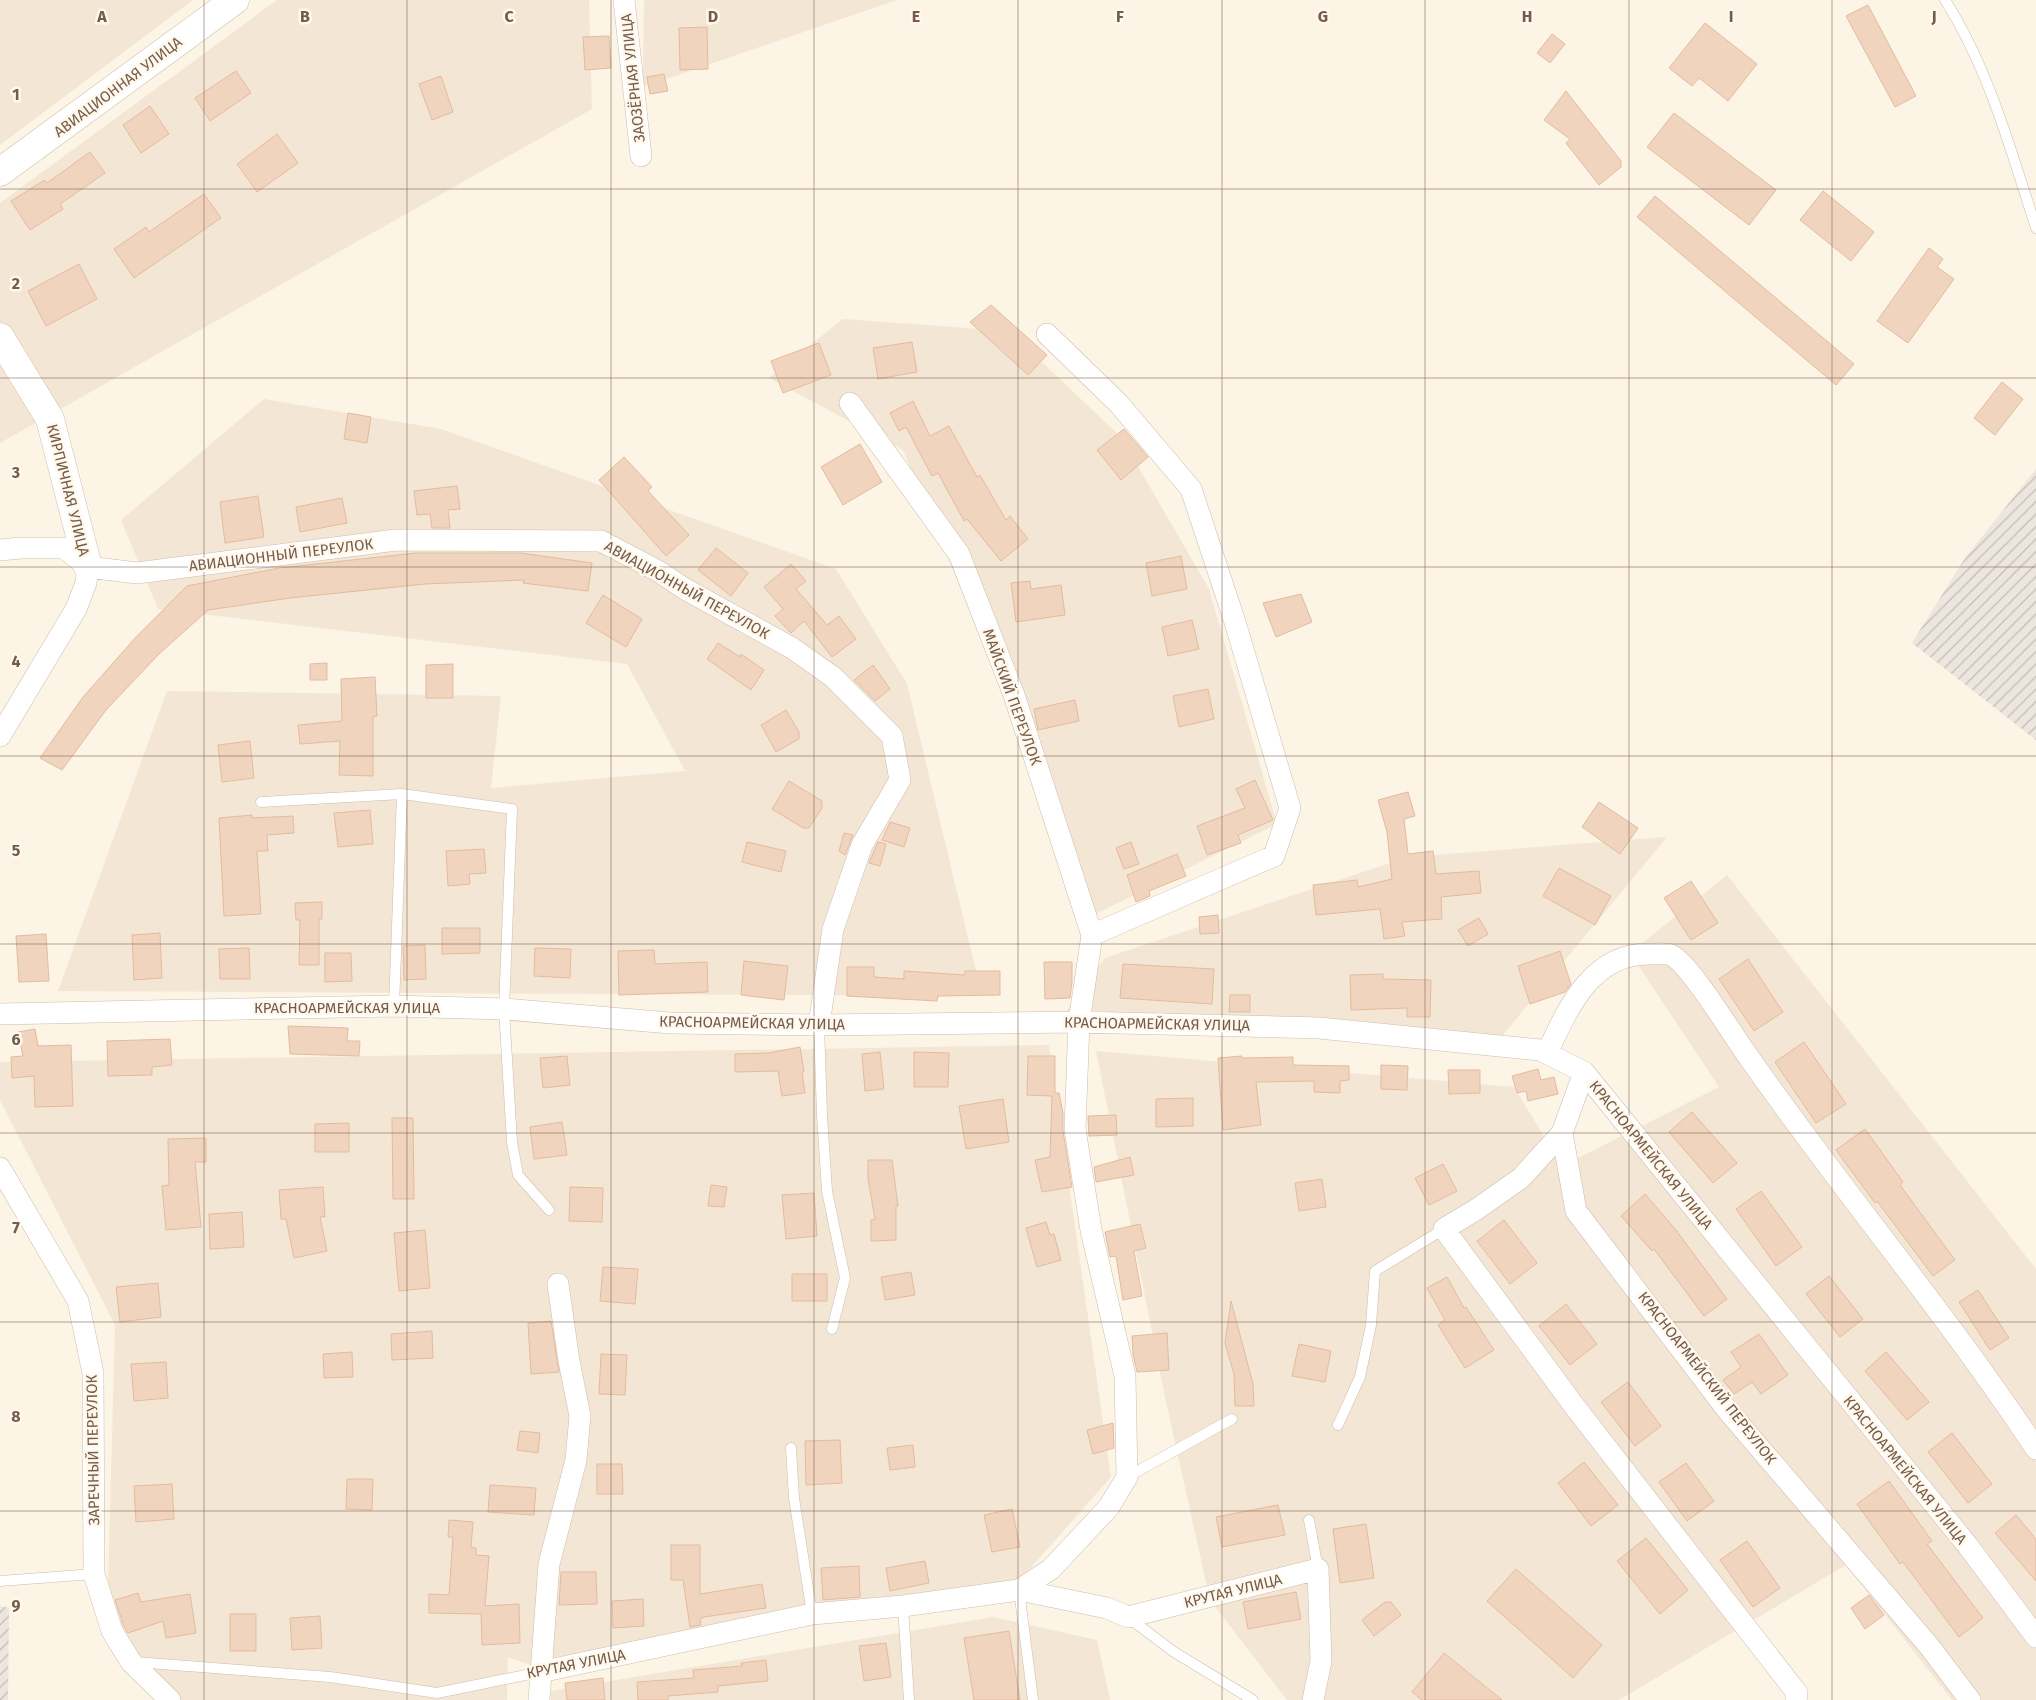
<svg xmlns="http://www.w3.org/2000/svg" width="2036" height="1700" font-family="'Fira Sans',sans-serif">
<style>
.residential{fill:#f4e6d4}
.industrial{fill:url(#industrial-furrows)}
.building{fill:#f1d4bd;stroke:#e3bb9e}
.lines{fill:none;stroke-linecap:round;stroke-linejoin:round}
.lane-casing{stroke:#cebcac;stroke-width:11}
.street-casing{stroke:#cebcac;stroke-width:22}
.secondary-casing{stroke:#d2beac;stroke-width:29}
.lane{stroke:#fff;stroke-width:10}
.street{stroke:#fff;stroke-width:21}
.secondary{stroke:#fff;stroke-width:28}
.grid{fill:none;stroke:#755b4b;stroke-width:1;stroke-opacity:0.55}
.labels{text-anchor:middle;stroke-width:5;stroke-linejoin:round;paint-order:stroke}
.street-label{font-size:15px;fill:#755b4b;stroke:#fff8ec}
.grid-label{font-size:16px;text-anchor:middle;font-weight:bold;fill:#755b4b;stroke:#fff8ec;stroke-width:5;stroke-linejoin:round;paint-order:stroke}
</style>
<defs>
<pattern id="industrial-furrows" width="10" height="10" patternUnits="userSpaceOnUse" patternTransform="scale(1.25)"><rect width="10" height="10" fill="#ece6df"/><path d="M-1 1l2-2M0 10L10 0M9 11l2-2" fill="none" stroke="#c4bdb7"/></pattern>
</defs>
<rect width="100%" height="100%" fill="#fcf4e5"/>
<path class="residential" d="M0,0H193L0,145Z
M277,0H589L592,109L0,443V203Z
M644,0H897L643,87Z
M843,319L1009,331L1121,437L1209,589L1277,824L1096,914L903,450L769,378Z
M264,399L441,429L836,569L907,684L982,996L58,991L167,691L501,696L491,788L685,771L627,664L158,609L121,520Z
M1667,837L1498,1041L1062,1017L1105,958L1408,857Z
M1727,875L2036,1269V1700H1952L1846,1565L1619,1700H1287L1210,1600L1165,1397L1096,1051L1514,1087L1562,1166L1719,1087L1630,953Z
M1049,1045L1111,1477L1012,1589L533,1666L508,1657L507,1700H178L107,1627L115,1325L0,1100V1062Z
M993,1617L1097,1640L1110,1700H551V1691Z"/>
<path class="industrial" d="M2036,469V740L1912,643L1965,558Z
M0,1606L9,1608L8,1700H0Z"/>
<path class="building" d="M1868,5L1916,96L1895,107L1846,16Z
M1705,23L1757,64L1728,101L1699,78L1692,86L1669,68Z
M707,27L708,69L680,70L679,28Z
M1552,34L1565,44L1550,63L1537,53Z
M609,36L611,68L585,70L583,37Z
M236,71L251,93L210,121L195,98Z
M664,74L668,91L650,94L647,77Z
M441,76L453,112L432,120L419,84Z
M1566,91L1621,161V167L1599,185L1566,143L1570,139L1544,120Z
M150,106L169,134L141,153L123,125Z
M1674,113L1776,190L1749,225L1647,147Z
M277,134L298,163L257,192L237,164Z
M90,152L105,173L60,204L63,209L30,230L11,201L45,180L47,183Z
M1823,191L1874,232L1851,261L1800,220Z
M204,194L221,218L134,278L114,249L146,227L149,232Z
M1655,196L1854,364L1836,385L1637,217Z
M1929,248L1943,259L1937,267L1954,279L1908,343L1877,321Z
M79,264L97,299L46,326L28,291Z
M991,305L1047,355L1028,375L970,322Z
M912,342L917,372L878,379L873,348Z
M819,343L831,375L783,393L771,361Z
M2002,382L2023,399L1995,435L1974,418Z
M913,401L930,436L949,426L977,477L980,475L1006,520L1010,516L1028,539L1001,561L967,519L964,521L938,473L932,476L906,427L899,431L890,413Z
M348,413L371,417L367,443L344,439Z
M1124,429L1148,457L1121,480L1097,450Z
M860,444L882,482L843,505L821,467Z
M624,457L652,487L648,491L689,535L666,556L599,480Z
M457,486L460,509L448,510L450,528H432L430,514L417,515L414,491Z
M258,496L264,537L225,543L220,502Z
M342,498L347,523L300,532L296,507Z
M716,548L748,573L731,596L698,570Z
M416,553H521L592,563L588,591L523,583L524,580L425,584L290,598L208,610L158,655L106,710L62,770L40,758L83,697L136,637L187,586L279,568Z
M1181,556L1187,589L1152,596L1146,563Z
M791,564L806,581L796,589L827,625L839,616L856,639L832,657L804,621L791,633L775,616L783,609L764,587Z
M1030,581L1031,589L1061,585L1065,615L1016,622L1011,583Z
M1301,594L1312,622L1276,637L1263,603Z
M603,595L642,619L626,647L586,623Z
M1192,620L1199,649L1168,656L1162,627Z
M718,643L740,657L741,654L764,670L751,690L707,659Z
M327,663V680H310V664Z
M453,664V698H426V665Z
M873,665L890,689L875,701L854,680Z
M375,677L377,716L373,717V776L339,775L340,741L300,744L298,725L342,721L341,679Z
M1208,689L1214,719L1179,727L1173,696Z
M1075,700L1079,721L1038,730L1034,709Z
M786,710L799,732V739L776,752L761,725Z
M250,741L254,778L222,782L218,745Z
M1255,780L1273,820L1238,835L1241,843L1207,855L1197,826L1245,808L1236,789Z
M789,781L822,801V808L809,828H803L772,809Z
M1408,792L1415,816L1404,819L1408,854L1433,851L1436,874L1479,871L1481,893L1441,897L1442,919L1402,922L1405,936L1384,939L1380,909L1316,915L1313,885L1357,880L1358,887L1392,879L1387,832L1378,800Z
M1599,802L1638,828L1620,854L1582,827Z
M370,810L373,844L338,847L334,813Z
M252,815V818L293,816L294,833L267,835L268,851H257L261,914L224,916L219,818Z
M890,822L910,828L904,847L882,840Z
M844,833L853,835L845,855L839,851Z
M747,842L786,851L781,872L742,862Z
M878,842L886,844L880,866L869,863Z
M1131,842L1139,864L1124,869L1116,848Z
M484,849L486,873L469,874L470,884L448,886L446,851Z
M1177,854L1186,876L1149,891L1150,896L1136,902L1127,875Z
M1559,868L1611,896L1595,925L1543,896Z
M1691,881L1718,923L1691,940L1664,898Z
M322,902V919H319V965H299L300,920H296L295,903Z
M1218,915L1219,933L1200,934L1199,917Z
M1479,918L1488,934L1468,946L1458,930Z
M442,928H480V953L442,954Z
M160,933L162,978L134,980L132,935Z
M46,934L49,981L19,982L16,936Z
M425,945L426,979L404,980L403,946Z
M249,948L250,979H220L219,949Z
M535,948L571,949L570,978L534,976Z
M654,950L655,964L707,962L708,992L619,995L618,951Z
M1560,951L1571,984L1565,992L1530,1004L1518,966Z
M325,953H351L352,981L325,982Z
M1748,959L1783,1012L1754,1031L1719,979Z
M744,961L788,966L784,1000L741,995Z
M1044,962H1072V982L1070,998L1045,999Z
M1123,964L1214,969L1212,1004L1120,998Z
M847,967H874V977L904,979V971L965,975V971H1000V995L938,996L937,1001L847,996Z
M1383,974V979L1431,980L1430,1017H1407V1008L1351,1010L1350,975Z
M1230,995H1250V1012H1229Z
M288,1026L348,1028L347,1041H360L359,1056L290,1054Z
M35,1029L38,1046L71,1045L73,1106L35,1107L34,1076L12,1078L11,1057L23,1056L18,1032Z
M170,1039L172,1065L152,1067V1075L108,1076L107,1041Z
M1804,1042L1846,1104L1816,1123L1775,1062Z
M800,1047L804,1072H802L805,1093L782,1096L778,1071L735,1072V1054L768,1053Z
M880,1052L884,1089L865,1091L862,1054Z
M914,1052L949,1053L948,1087H914Z
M567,1056L570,1085L543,1088L540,1058Z
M1028,1056H1055V1093H1059L1063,1113V1131L1072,1187L1042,1192L1035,1160L1050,1157L1052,1096L1027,1095Z
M1242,1056V1058L1293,1057V1065L1349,1066V1080L1340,1081V1093L1314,1092V1081L1256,1082L1261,1125L1223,1130L1218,1058Z
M1381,1065L1408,1066L1407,1090L1381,1089Z
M1538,1069L1541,1080L1554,1077L1558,1094L1528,1101L1526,1091L1517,1093L1512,1076Z
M1448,1070H1480V1093L1449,1094Z
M1193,1098V1126L1156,1127V1099Z
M1003,1099L1009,1142L966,1149L959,1106Z
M1692,1112L1737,1163L1713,1183L1669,1132Z
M1116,1115L1117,1135L1089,1136L1088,1116Z
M392,1118H413L414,1199H393Z
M562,1122L567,1155L534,1159L530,1127Z
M349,1123V1152H315V1124Z
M1865,1129L1903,1182L1900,1185L1955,1260L1933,1276L1877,1201L1875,1203L1836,1150Z
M206,1138V1162H195L201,1227L166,1230L162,1186L169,1185L168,1139Z
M1130,1157L1134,1175L1096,1182L1094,1167Z
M868,1160H892L898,1206H896V1240L871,1241V1220L875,1219L868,1179Z
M1443,1164L1457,1191L1429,1205L1415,1178Z
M1322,1179L1326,1207L1299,1211L1295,1183Z
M711,1185L727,1187L724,1207L708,1206Z
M323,1187L325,1217H320L327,1251L294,1258L286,1219H281L279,1190Z
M570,1187L603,1188L602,1222L569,1221Z
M1761,1191L1802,1247L1776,1266L1736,1209Z
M814,1193L817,1236L786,1239L782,1195Z
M1645,1194L1676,1230L1727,1299L1704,1316L1654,1249L1652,1251L1621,1216Z
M242,1212L244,1247L210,1249L209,1214Z
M1504,1220L1537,1263L1510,1284L1477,1241Z
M1046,1222L1050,1235L1054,1234L1061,1260L1037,1267L1026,1228Z
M1140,1224L1146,1248L1134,1251L1142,1296L1123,1300L1116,1256L1110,1257L1105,1232Z
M425,1230L430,1288L399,1291L394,1233Z
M603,1267L638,1269L635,1304L600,1301Z
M911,1272L915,1295L885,1300L881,1277Z
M792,1274H827V1301H792Z
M1829,1276L1863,1319L1840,1337L1806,1294Z
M1447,1277L1464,1308L1466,1307L1494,1350L1465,1368L1438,1325L1445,1320L1427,1288Z
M158,1283L161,1317L120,1322L116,1287Z
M1978,1290L2009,1338L1990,1350L1959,1302Z
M1231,1301L1253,1384L1254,1406H1235L1234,1374L1225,1343Z
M1566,1304L1597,1344L1570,1365L1539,1326Z
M551,1321L559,1372L531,1374L528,1323Z
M432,1331L433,1358L392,1360L391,1334Z
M1167,1333L1169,1370L1137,1372L1133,1354L1132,1336Z
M1759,1334L1788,1375L1761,1394L1752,1382L1734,1394L1723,1380L1741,1367L1731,1352Z
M1299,1344L1331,1351L1325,1382L1292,1376Z
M352,1352L353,1377L324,1378L323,1354Z
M1886,1352L1929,1402L1907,1420L1865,1371Z
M601,1354L627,1355L625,1395L599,1394Z
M166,1362L168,1398L134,1401L131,1364Z
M1628,1382L1661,1426L1635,1446L1601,1402Z
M1113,1423L1114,1448L1093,1454L1087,1430Z
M520,1431L540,1433L538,1453L517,1450Z
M1952,1433L1992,1484L1968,1503L1928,1452Z
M840,1440L842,1483L806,1485L805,1441Z
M913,1445L915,1467L890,1470L887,1448Z
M1584,1462L1618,1505L1591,1526L1558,1483Z
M1686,1463L1714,1501L1687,1521L1659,1482Z
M597,1464H622L623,1494H597Z
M347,1479H373L372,1510L346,1509Z
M1889,1481L1932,1541L1927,1544L1983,1618L1959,1637L1903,1562L1900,1564L1857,1504Z
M172,1484L174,1519L136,1522L134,1486Z
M490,1485L536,1488L534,1515L488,1512Z
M1278,1505L1285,1535L1222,1547L1216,1517Z
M1012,1509L1020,1547L992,1552L984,1515Z
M2016,1515L2036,1539V1581L1995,1533Z
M449,1520L473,1522L471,1547L476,1548V1555L489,1556L485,1606L519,1604L520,1643L482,1645L481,1614L429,1613V1594L449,1595L453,1537H448Z
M1366,1524L1374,1578L1340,1583L1333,1529Z
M1646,1538L1688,1590L1660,1614L1617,1561Z
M1747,1541L1780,1588L1753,1607L1720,1560Z
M671,1545H700V1594L762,1584L766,1608L704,1617L700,1619L701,1625L690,1627L683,1580H671Z
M925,1561L929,1583L890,1591L886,1568Z
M859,1566L860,1597L823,1600L821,1568Z
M1516,1569L1602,1645L1573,1678L1487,1601Z
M561,1572H596L597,1604L559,1605Z
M1296,1592L1301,1619L1248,1629L1243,1602Z
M138,1593L141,1602L190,1594L196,1633L166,1638L163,1621L128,1633L124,1626L115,1600Z
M1869,1595L1884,1615L1865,1629L1851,1608Z
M643,1599L644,1626L613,1628L612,1601Z
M1385,1602H1391L1401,1615L1374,1636L1362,1620Z
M230,1614H256V1651H230Z
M320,1616L322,1648L292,1650L290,1618Z
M1009,1631L1020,1700H974L964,1638Z
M886,1643L891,1677L864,1681L859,1646Z
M1444,1653L1502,1700H1422L1412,1692Z
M766,1660L768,1681L718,1686V1692L668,1696V1700H638L637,1682L694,1678L693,1670L742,1666L741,1663Z
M603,1678L605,1700H567L565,1683Z"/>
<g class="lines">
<defs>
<path id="lane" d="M1945,0C1989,69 2011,151 2036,228
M261,802L402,794L512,809L504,1009L512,1142L518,1175L549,1210
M394,1006L402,794
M819,1025L822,1115L827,1191L845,1278L832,1329
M1338,1425L1360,1377L1371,1325L1375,1271L1444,1229
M791,1448L794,1498L812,1614
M1127,1477L1232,1419
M1309,1520L1318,1569
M0,1581L94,1574
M1019,1590L1033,1700
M903,1606L909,1700
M1129,1618L1174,1652L1253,1700
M135,1662L330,1677L437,1693L540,1672"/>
<path id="street" d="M624,0L641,156
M1047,334L1119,404L1191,489L1235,622L1290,808L1274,856L1092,935
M0,550L21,548H64L88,567L137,573L396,540L601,541L658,571L685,589L792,648L833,677L892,736L900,780L862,845L833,929L819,1025
M0,736L76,609L86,583L88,567
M0,1014L394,1006L504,1009L670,1023L819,1025L1079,1022L1319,1028L1540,1050L1584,1072L1968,1546L2036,1637
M1547,1053C1568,1008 1592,952 1651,954C1656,954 1666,953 1671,955C1689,963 1729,1029 1743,1049C1837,1185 1945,1311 2036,1449
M1584,1072L1562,1133L1576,1211L1728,1411L1929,1646L1970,1700
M1562,1133L1521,1178L1477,1209L1444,1229L1575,1407L1797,1693L1796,1700
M0,1168L78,1301L93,1373L94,1574L112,1631L131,1662L170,1700
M1019,1590L1107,1608L1128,1617L1318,1569L1321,1661L1313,1700
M540,1672L812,1614L903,1606L1019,1590L1051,1569L1109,1507L1127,1477L1125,1376L1091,1230L1075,1129L1079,1022L1092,935L1014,695L959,554L850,403
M539,1700L549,1564L576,1460L580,1416L569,1361L558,1284"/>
<path id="secondary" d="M0,172L235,0
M0,337L50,419L88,567"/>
</defs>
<use href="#lane" class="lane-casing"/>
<use href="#street" class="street-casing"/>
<use href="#secondary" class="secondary-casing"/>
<use href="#lane" class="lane"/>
<use href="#street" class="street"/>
<use href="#secondary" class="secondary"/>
</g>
<path class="grid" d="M204,0V1700M407,0V1700M611,0V1700M814,0V1700M1018,0V1700M1222,0V1700M1425,0V1700M1629,0V1700M1832,0V1700M0,189H2036M0,378H2036M0,567H2036M0,756H2036M0,944H2036M0,1133H2036M0,1322H2036M0,1511H2036"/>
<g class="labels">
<g class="street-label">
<text transform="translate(633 78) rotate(-96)" y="5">ЗАОЗЁРНАЯ УЛИЦА</text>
<text transform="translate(118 87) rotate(-37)" y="5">АВИАЦИОННАЯ УЛИЦА</text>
<text transform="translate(68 490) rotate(76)" y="5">КИРПИЧНАЯ УЛИЦА</text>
<text transform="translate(281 555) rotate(-7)" y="5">АВИАЦИОННЫЙ ПЕРЕУЛОК</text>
<text transform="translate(687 590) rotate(29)" y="5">АВИАЦИОННЫЙ ПЕРЕУЛОК</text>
<text transform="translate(1012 697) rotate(70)" y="5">МАЙСКИЙ ПЕРЕУЛОК</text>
<text x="347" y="1013">КРАСНОАРМЕЙСКАЯ УЛИЦА</text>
<text transform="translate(752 1023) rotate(1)" y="5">КРАСНОАРМЕЙСКАЯ УЛИЦА</text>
<text transform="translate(1157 1024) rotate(1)" y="5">КРАСНОАРМЕЙСКАЯ УЛИЦА</text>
<text transform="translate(1651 1155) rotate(51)" y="5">КРАСНОАРМЕЙСКАЯ УЛИЦА</text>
<text transform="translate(1707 1378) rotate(52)" y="5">КРАСНОАРМЕЙСКИЙ ПЕРЕУЛОК</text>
<text transform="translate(93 1450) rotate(-91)" y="5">ЗАРЕЧНЫЙ ПЕРЕУЛОК</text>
<text transform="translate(1905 1470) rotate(51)" y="5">КРАСНОАРМЕЙСКАЯ УЛИЦА</text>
<text transform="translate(1233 1591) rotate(-14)" y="5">КРУТАЯ УЛИЦА</text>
<text transform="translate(576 1664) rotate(-11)" y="5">КРУТАЯ УЛИЦА</text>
</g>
</g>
<g class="grid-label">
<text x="102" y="22">A</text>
<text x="305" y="22">B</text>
<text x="509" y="22">C</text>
<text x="713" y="22">D</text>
<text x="916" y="22">E</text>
<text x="1120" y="22">F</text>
<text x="1323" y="22">G</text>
<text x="1527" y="22">H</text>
<text x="1731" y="22">I</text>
<text x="1934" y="22">J</text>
<text x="16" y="100">1</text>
<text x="16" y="289">2</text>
<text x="16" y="478">3</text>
<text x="16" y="667">4</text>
<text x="16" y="856">5</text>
<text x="16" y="1045">6</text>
<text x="16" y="1233">7</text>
<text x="16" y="1422">8</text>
<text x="16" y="1611">9</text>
</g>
</svg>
